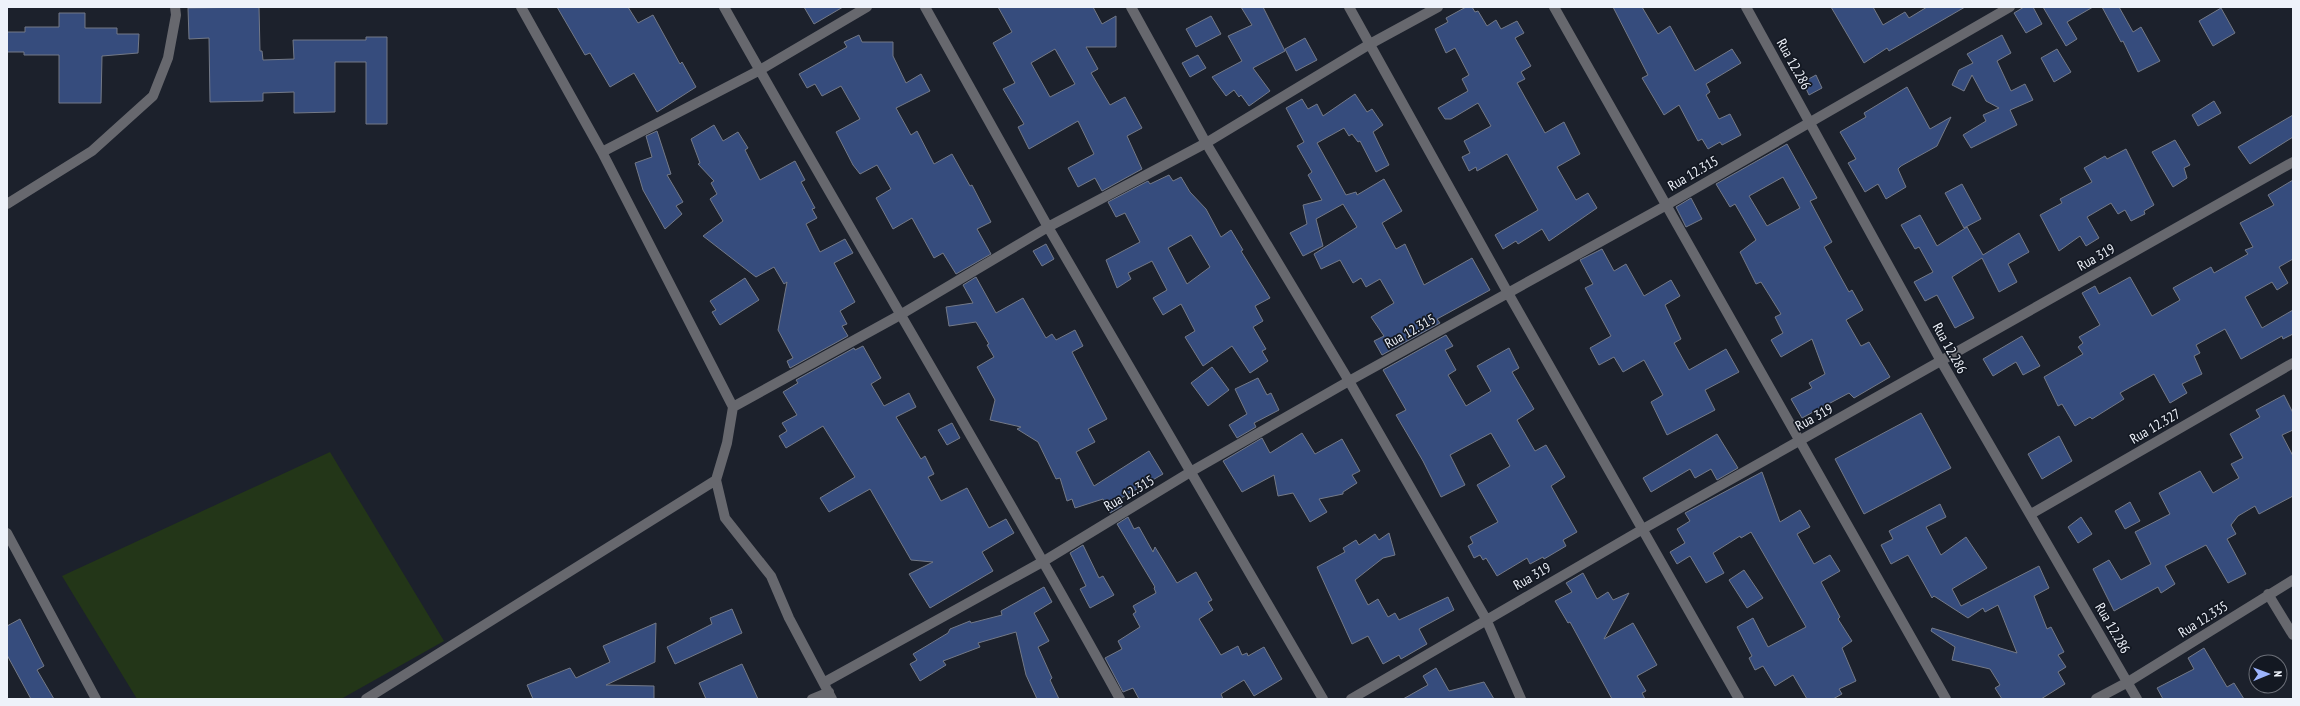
<svg xmlns="http://www.w3.org/2000/svg" width="2300" height="706" font-family="'PT Sans Narrow',sans-serif">
<style>
.green{fill:#233618}
.building{fill:#364c7d;stroke:#737987;fill-rule:evenodd}
.lines{fill:none;stroke-linecap:round;stroke-linejoin:round}
.minor{stroke:#67686e;stroke-width:10}
.labels{text-anchor:middle;stroke-width:3.5;stroke-linejoin:round;paint-order:stroke}
.street-label{font-size:14px;fill:#eef2fa;stroke:#131822}
</style>
<rect width="100%" height="100%" fill="#1c212c"/>
<path class="green" d="M330,452L444,641L341,699H137L62,576Z"/>
<path class="building" d="M259,7L260,51H262L263,60L294,59L293,40H366V37H387V124H366V62H335V112L294,113V92L263,93V101L210,102L209,38L189,39L188,8Z
M557,7H628L638,23L653,15L680,64L682,62L696,87L657,112L634,73L610,87L590,53L585,55Z
M804,7H843L814,24Z
M998,7H1093L1102,24L1116,16V47H1086L1098,69L1091,73L1110,105L1125,97L1142,128L1127,136L1142,169L1102,191L1095,178L1078,187L1068,168L1094,154L1078,121L1029,149L1018,127L1024,124L1003,89L1015,83L993,43L1012,32ZM1055,49L1075,84L1050,97L1031,63Z
M1241,7H1263L1285,51L1253,68L1270,91L1249,106L1241,95L1239,97L1234,90L1226,96L1212,77L1242,61L1228,36L1252,25Z
M1466,7H1472L1475,12L1478,11L1487,26L1496,20L1501,29L1517,21L1524,33L1515,38L1531,66L1521,72L1525,79L1517,83L1545,133L1564,122L1580,154L1557,167L1576,200L1588,193L1597,208L1549,241L1542,229L1518,244L1516,241L1503,249L1495,235L1538,210L1507,154L1477,171L1476,167L1469,171L1462,157L1470,153L1464,141L1491,126L1478,103L1451,119H1445L1438,108L1468,91L1462,79L1469,75L1455,48L1446,53L1435,29L1448,22L1446,18Z
M1613,7H1642L1658,34L1670,26L1695,71L1732,49L1741,63L1706,84L1710,92L1706,95L1719,119L1730,114L1741,135L1722,145L1720,142L1708,149L1702,139L1698,141L1679,105L1664,115L1642,78L1648,75Z
M1831,7H1873L1883,25L1905,12L1909,18L1927,7H1965L1889,51L1887,48L1864,63Z
M2024,7H2033L2042,24L2026,33L2014,13Z
M2043,7H2093L2067,22L2077,39L2066,46Z
M2102,7H2119L2133,32L2141,27L2160,61L2138,72L2123,41L2121,42Z
M2221,8L2235,33L2213,46L2199,21Z
M59,13H85V28H117V34H139L138,53L102,56L101,103H59V55H24V52H7V32H25V27H59Z
M1211,16L1221,34L1196,47L1186,29Z
M859,35L862,42H893V56L906,83L921,74L930,91L896,108L911,135L917,131L934,164L952,154L970,186L972,185L991,222L977,229L991,254L956,274L943,253L934,258L912,218L893,229L876,198L891,189L877,165L860,174L853,165L836,132L860,119L841,86L822,96L815,84L807,88L799,74L847,47L844,42Z
M2002,35L2011,53L1997,61L2011,91L2025,84L2033,100L2010,110L2017,125L1971,148L1963,135L1986,121L1983,115L1999,108L1986,101L1972,75L1964,91L1952,85L1959,70L1973,63L1967,54Z
M1305,38L1317,60L1296,71L1285,49Z
M2057,49L2071,72L2054,82L2041,58Z
M1198,55L1206,68L1190,77L1182,63Z
M1816,75L1822,88L1809,95L1803,82Z
M1907,87L1930,129L1951,117L1937,146L1901,166L1898,169L1906,187L1886,199L1878,184L1865,192L1848,163L1856,159L1840,132L1866,117L1864,113Z
M1355,94L1367,112L1372,109L1383,125L1373,132L1389,165L1376,172L1360,141L1358,142L1352,134L1349,136L1344,128L1317,143L1346,195L1356,192L1357,195L1384,179L1402,211L1382,223L1396,249L1405,244L1424,285L1472,258L1490,290L1437,319L1440,323L1382,355L1374,341L1384,336L1371,317L1394,303L1380,279L1366,287L1361,278L1353,283L1340,260L1321,269L1314,254L1357,227L1343,204L1316,219L1323,246L1303,256L1290,233L1307,224L1303,205L1322,200L1308,175L1312,172L1297,146L1304,142L1286,108L1302,99L1308,109L1317,104L1323,116Z
M2214,101L2221,113L2198,126L2192,115Z
M2293,115V137L2250,164L2238,147Z
M714,125L723,141L738,132L748,148L745,150L760,180L795,161L805,180L801,182L815,208L812,209L817,218L806,224L820,252L845,239L853,253L834,263L855,302L840,311L847,324L842,326L848,336L790,368L787,361L793,358L778,330L787,282L784,284L774,267L756,277L703,236L723,221L710,199L717,194L711,183L714,181L698,164L700,163L691,139Z
M657,131L671,174L667,175L683,202L676,206L682,214L665,229L643,190L635,163L652,157L646,136Z
M2175,140L2190,165L2184,168L2187,178L2173,187L2152,152Z
M1787,144L1817,198L1810,201L1832,242L1824,247L1849,292L1852,290L1863,310L1846,320L1861,346L1869,342L1890,377L1854,398L1849,393L1802,418L1791,399L1812,388L1809,383L1825,374L1812,339L1781,357L1771,340L1783,333L1775,317L1781,314L1761,282L1756,284L1740,252L1756,240L1735,204L1730,207L1716,184ZM1783,177L1800,208L1767,226L1749,196Z
M2126,149L2154,205L2144,211L2145,214L2131,221L2125,210L2118,214L2111,203L2087,217L2099,238L2086,246L2080,236L2059,251L2040,215L2062,203L2060,199L2092,182L2084,168L2105,156L2107,159Z
M1169,175L1173,181L1181,177L1190,192L1206,209L1221,237L1231,230L1243,250L1241,251L1270,298L1255,306L1263,321L1253,327L1266,349L1262,351L1268,361L1250,373L1232,346L1203,366L1185,337L1195,331L1181,304L1163,315L1153,298L1167,290L1152,261L1128,273L1131,279L1117,288L1106,260L1140,242L1125,213L1116,217L1108,202L1148,181L1150,184ZM1191,235L1210,267L1187,284L1168,248Z
M2293,180V259L2279,267L2288,283L2277,290L2272,282L2245,297L2262,328L2293,310V334L2283,339L2282,336L2241,359L2225,329L2196,345L2200,353L2194,356L2202,374L2182,384L2187,393L2170,403L2154,374L2120,393L2124,399L2092,419L2090,417L2075,426L2062,404L2058,406L2044,377L2083,354L2078,347L2083,343L2079,337L2100,325L2082,293L2095,286L2099,294L2130,277L2152,316L2180,300L2173,288L2211,267L2214,273L2248,254L2245,250L2253,247L2240,223L2274,205L2268,195Z
M1962,184L1981,219L1964,228L1945,193Z
M1691,198L1702,219L1686,227L1676,207Z
M1920,215L1937,246L1967,227L1983,255L2019,233L2029,252L2008,264L2017,282L1999,292L1982,258L1952,277L1974,318L1955,328L1937,295L1925,301L1914,282L1933,272L1919,247L1915,249L1901,225Z
M1046,244L1054,259L1042,266L1033,251Z
M1602,249L1614,271L1626,264L1644,296L1671,280L1680,296L1665,305L1681,339L1674,343L1689,370L1726,349L1739,372L1705,390L1715,410L1667,435L1651,402L1663,395L1644,360L1623,372L1614,357L1599,365L1590,348L1611,336L1585,288L1593,284L1580,260Z
M976,277L996,313L1023,298L1046,338L1052,334L1056,340L1075,330L1083,346L1072,352L1107,419L1088,429L1095,442L1076,452L1094,486L1149,451L1163,474L1118,500L1122,506L1110,513L1103,499L1075,508L1072,499L1067,501L1060,478L1056,479L1038,442L1017,429L1021,427L990,420L995,400L977,367L994,357L987,345L989,344L976,322L949,326L946,307L973,303L963,285Z
M745,278L759,300L720,325L712,312L716,310L710,301Z
M1446,335L1453,346L1445,350L1456,370L1448,375L1466,406L1491,391L1477,366L1509,348L1519,368L1512,372L1534,409L1517,420L1535,451L1546,445L1565,477L1551,486L1577,532L1563,540L1566,546L1544,559L1543,557L1530,564L1527,558L1497,576L1486,558L1483,560L1480,555L1474,558L1468,546L1473,543L1470,537L1498,522L1477,485L1510,466L1491,433L1450,455L1465,485L1441,497L1423,461L1396,415L1406,410L1383,370Z
M2022,336L2040,366L2023,375L2016,362L1993,376L1983,359Z
M863,346L881,378L871,384L884,406L909,393L916,407L896,417L921,459L925,456L934,474L928,477L941,501L967,488L989,528L1006,519L1014,533L982,552L993,571L930,608L909,574L933,562L911,560L870,489L829,512L820,498L855,477L823,426L786,448L779,436L787,431L782,423L797,415L783,392L798,383L796,380L854,348L855,350Z
M1212,367L1229,390L1208,406L1191,383Z
M1258,378L1267,395L1271,393L1279,410L1254,423L1256,427L1237,438L1229,425L1247,414L1235,389Z
M2284,395L2293,413V430L2282,435L2293,456V496L2259,514L2255,506L2238,516L2231,525L2236,534L2227,539L2246,574L2228,583L2206,545L2165,566L2175,584L2161,593L2158,587L2114,611L2093,569L2109,560L2121,580L2151,564L2135,532L2170,514L2159,493L2200,471L2213,493L2239,478L2231,464L2243,458L2230,434L2260,417L2256,410Z
M1921,413L1951,468L1864,514L1835,459Z
M952,423L960,438L947,445L938,430Z
M1302,433L1315,454L1342,439L1360,471L1352,475L1357,483L1343,492V494L1319,499L1327,512L1310,522L1293,493L1278,496L1274,475L1242,492L1223,461L1262,438L1270,453Z
M1717,434L1738,468L1717,480L1711,469L1695,478L1690,469L1651,492L1643,478Z
M2059,436L2072,461L2042,479L2028,454Z
M1762,472L1780,522L1800,510L1810,527L1797,534L1814,564L1830,555L1840,571L1821,582L1840,617L1838,619L1852,641L1842,648L1856,681L1839,689L1842,694L1833,699H1807L1793,675L1775,686L1763,666L1755,670L1749,658L1752,656L1737,627L1753,618L1768,647L1806,627L1751,532L1741,538L1740,536L1713,553L1724,573L1706,583L1690,556L1677,564L1670,552L1685,543L1677,529L1690,521L1685,513Z
M2130,502L2140,521L2125,529L2115,511Z
M1940,504L1946,517L1926,527L1941,555L1966,537L1987,568L1952,589L1961,606L2039,566L2049,588L2034,596L2047,629L2051,627L2064,652L2058,655L2066,667L2058,672L2065,684L2041,699H2002L1995,688L2000,685L1990,669L1952,660L1955,647L1931,631L1932,628L2017,653L1998,605L1985,612L1983,608L1968,618L1934,596L1932,598L1908,555L1891,564L1881,545L1893,539L1889,531Z
M1128,517L1134,529L1139,527L1153,552L1155,547L1177,583L1196,572L1212,600L1208,602L1213,610L1199,619L1221,655L1238,646L1242,655L1247,653L1248,656L1264,647L1282,679L1254,696L1244,680L1221,694L1223,699H1139L1133,688L1123,692L1105,658L1122,649L1118,641L1140,627L1133,614L1136,612L1133,606L1156,593L1154,588L1155,587L1117,524Z
M2081,517L2092,534L2078,543L2068,527Z
M1389,533L1395,555L1383,558L1355,580L1368,605L1378,599L1388,617L1395,613L1399,620L1448,597L1454,610L1419,629L1427,644L1401,659L1399,655L1383,664L1368,636L1352,644L1317,567L1345,552L1343,548L1356,540L1359,545L1375,534L1379,540Z
M1083,545L1099,578L1103,576L1114,595L1090,608L1080,589L1086,586L1070,553Z
M1744,570L1763,598L1747,608L1729,580Z
M1583,573L1597,599L1608,592L1613,600L1629,593L1604,639L1633,623L1657,665L1637,676L1646,691L1642,693L1645,699H1612L1570,622L1568,623L1555,601L1572,592L1566,583Z
M1044,587L1052,602L1034,613L1049,641L1038,647L1052,678L1050,680L1059,699H1037L1026,675L1016,632L978,643L980,647L943,661L946,665L920,681L910,664L917,660L913,654L948,633L950,629L970,621L971,623L1002,615L1001,611Z
M732,609L742,633L675,664L667,647L712,624L710,618Z
M20,619L44,666L37,670L54,699H31L7,655V626Z
M656,623L655,662L606,685L654,686V699H533L527,685L570,668L576,678L610,662L603,646Z
M2204,648L2227,687L2234,683L2244,699H2163L2157,688L2194,669L2188,658Z
M742,664L758,699H706L699,683Z
M1436,668L1449,691L1484,682L1494,699H1403L1428,685L1423,676Z"/>
<g class="lines">
<path class="minor" d="M521,7L602,152L733,407L727,443L716,480L725,518L771,576L789,618L832,699
M724,7C854,239 992,466 1120,699
M925,7L1048,227L1323,699
M1131,7L1206,143L1349,381L1486,619L1521,699
M1349,7L1508,293L1739,699
M1554,7L1946,699
M1746,7L1941,361L2137,699
M602,152L760,70L867,7
M7,204L92,151L153,96L168,58L176,15L175,7
M733,407L900,315L1048,227L1206,143L1370,44L1438,7
M2031,514L2293,363
M7,533L96,699
M2268,594L2293,635
M825,682L1044,561L1192,471L1349,381L1665,206L2010,7
M366,699L716,480
M812,699L829,692
M1351,699L1643,529L2293,162
M2096,699L2128,682L2293,580"/>
</g>
<g class="labels">
<g class="street-label">
<text transform="translate(1794 64) rotate(61)" y="5">Rua 12.286</text>
<text transform="translate(1693 173) rotate(-30)" y="5">Rua 12.315</text>
<text transform="translate(2096 257) rotate(-29)" y="5">Rua 319</text>
<text transform="translate(1410 331) rotate(-29)" y="5">Rua 12.315</text>
<text transform="translate(1950 348) rotate(61)" y="5">Rua 12.286</text>
<text transform="translate(1814 417) rotate(-29)" y="5">Rua 319</text>
<text transform="translate(2155 426) rotate(-30)" y="5">Rua 12.327</text>
<text transform="translate(1129 493) rotate(-31)" y="5">Rua 12.315</text>
<text transform="translate(1532 576) rotate(-30)" y="5">Rua 319</text>
<text transform="translate(2203 619) rotate(-32)" y="5">Rua 12.335</text>
<text transform="translate(2113 628) rotate(60)" y="5">Rua 12.286</text>
</g>
</g>
<rect width="2300" height="706" fill="none" stroke="#eef2fa" stroke-width="16"/>
<g transform="translate(2268 674) rotate(89)"><circle r="19" fill="#131822" stroke="#6b6f78"/>
<path d="M0-3L7 15L0 10L-7 15Z" fill="#9cb4fd"/>
<text y="-6" font-size="11" font-weight="bold" text-anchor="middle" fill="#eef2fa">N</text>
</g>
</svg>
